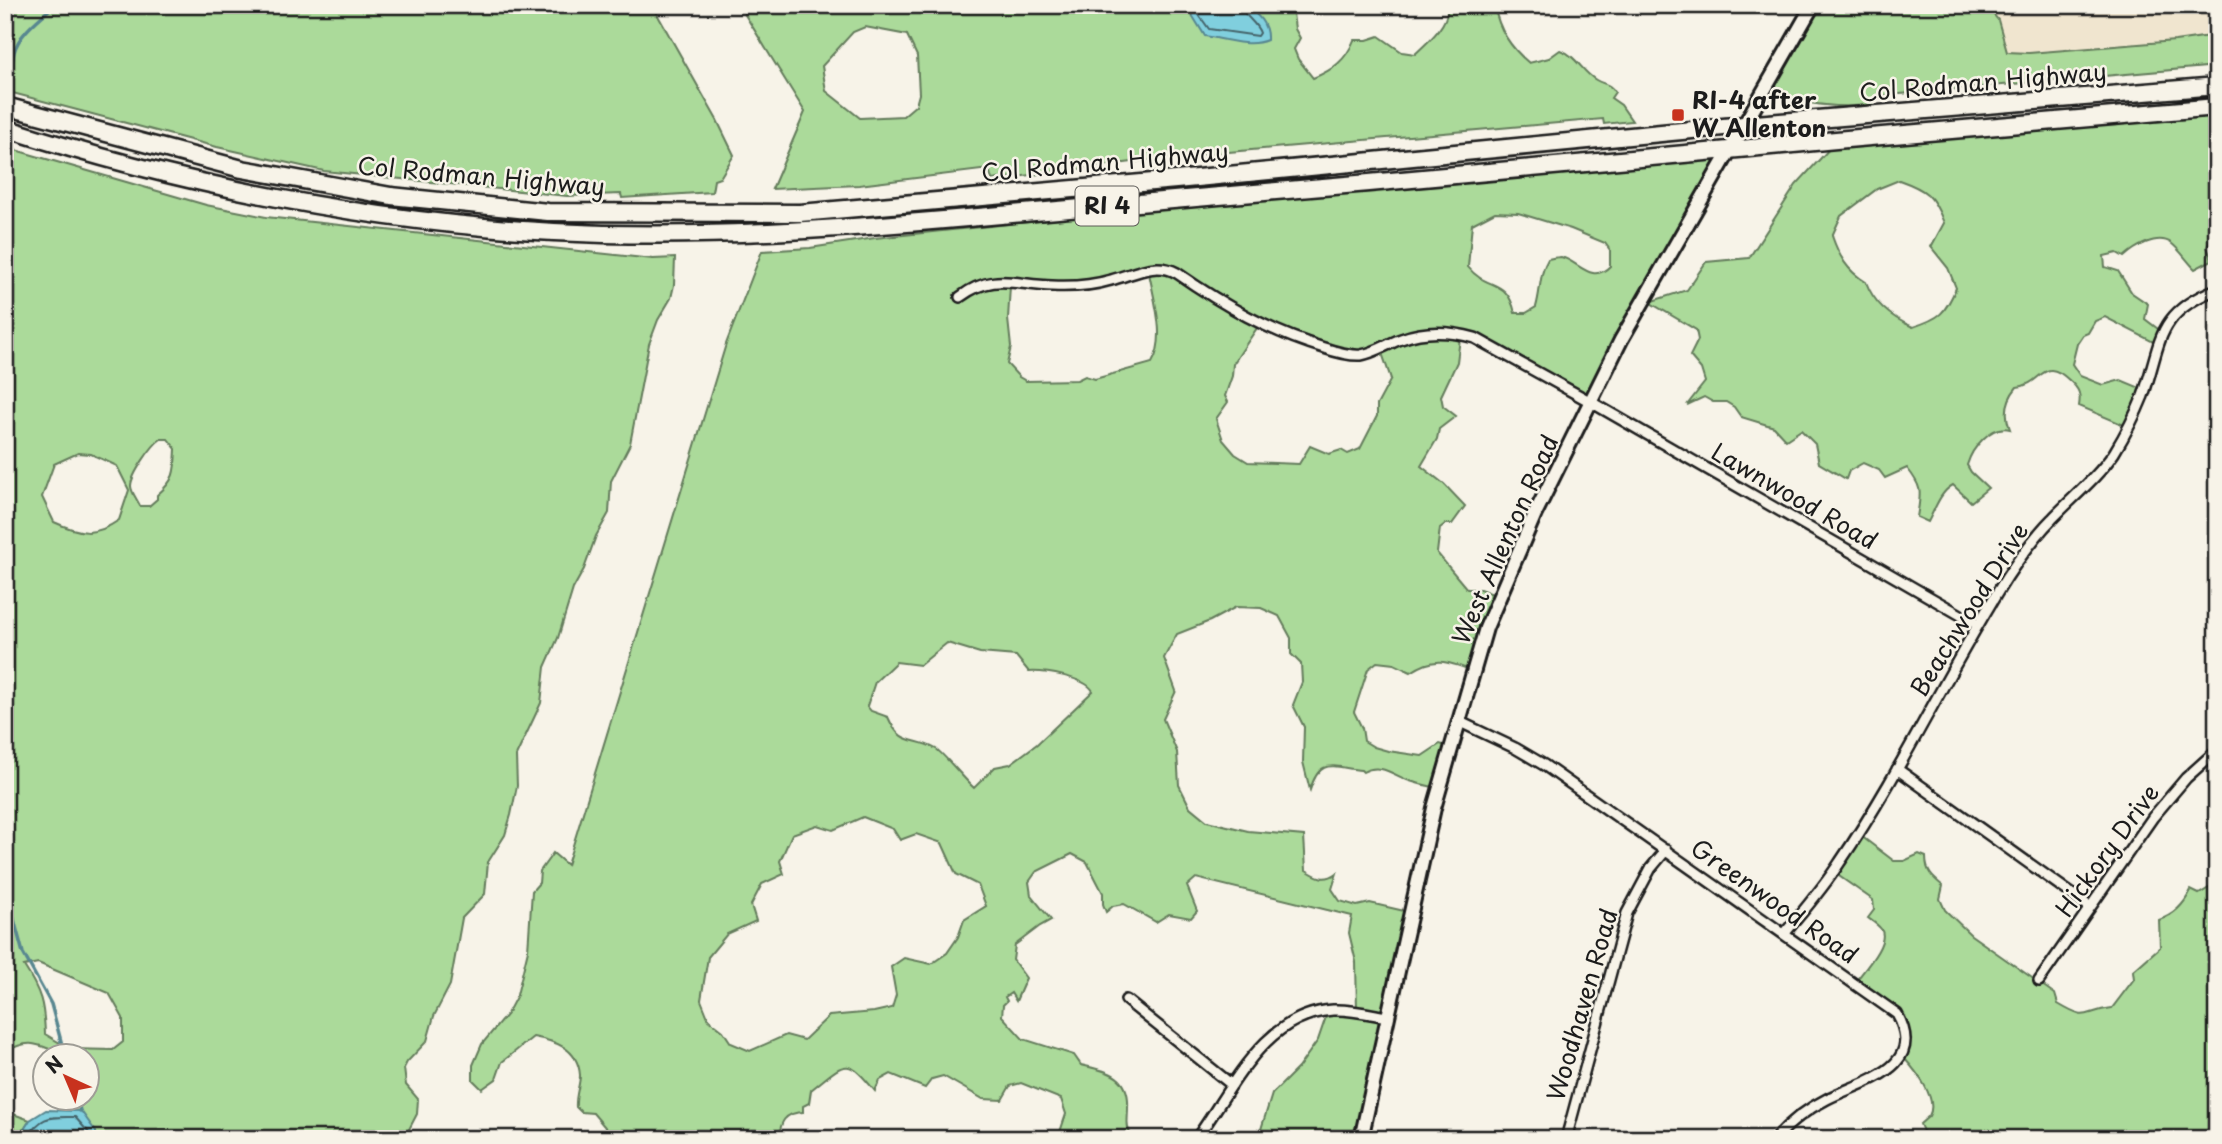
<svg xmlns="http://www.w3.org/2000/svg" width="2222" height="1144" font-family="'Playpen Sans',sans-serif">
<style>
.built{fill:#f0e5cf}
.green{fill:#abda9a;stroke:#647b5b;stroke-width:2;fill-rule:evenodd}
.water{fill:#80cfde;stroke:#588790;stroke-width:2}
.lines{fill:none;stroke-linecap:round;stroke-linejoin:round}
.shore{stroke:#44646a;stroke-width:2}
.stream{stroke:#588790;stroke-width:3.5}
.minor-casing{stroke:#1c1c1c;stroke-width:14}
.tertiary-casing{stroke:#1c1c1c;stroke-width:18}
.trunk-casing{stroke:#1c1c1c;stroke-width:21}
.minor{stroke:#f7f3e8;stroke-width:9}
.tertiary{stroke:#f7f3e8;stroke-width:12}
.trunk{stroke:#f7f3e8;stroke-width:16}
.poi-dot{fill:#c8321e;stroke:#f7f3e8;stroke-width:2.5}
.labels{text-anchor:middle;stroke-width:5;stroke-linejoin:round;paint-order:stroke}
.shield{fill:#f7f3e8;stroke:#5e5c59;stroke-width:2}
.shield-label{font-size:23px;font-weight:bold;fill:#1c1c1c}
.street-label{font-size:24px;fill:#1c1c1c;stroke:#f7f3e8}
.poi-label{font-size:24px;font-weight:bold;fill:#1c1c1c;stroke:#f7f3e8;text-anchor:start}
</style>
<rect width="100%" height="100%" fill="#f7f3e8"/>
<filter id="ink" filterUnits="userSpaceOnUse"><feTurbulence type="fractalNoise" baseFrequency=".0143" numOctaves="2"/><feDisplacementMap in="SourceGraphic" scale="14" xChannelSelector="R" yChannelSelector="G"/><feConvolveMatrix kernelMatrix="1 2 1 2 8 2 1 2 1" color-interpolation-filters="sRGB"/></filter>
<g filter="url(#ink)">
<path class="built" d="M1998,5H2217V35L2175,41L2029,53L2006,52L1998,20L1993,15Z"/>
<path class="green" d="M5,5H652L717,120L734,155L720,178L714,180L712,192L622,198L621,194L567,196L324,171L217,147L5,91Z
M739,5H1292L1295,29L1300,38L1294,49L1298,59L1313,78C1333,70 1346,60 1354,40H1367L1379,36L1402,52L1415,54C1427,43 1451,23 1447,5H1494C1499,30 1510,47 1529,63L1549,58L1560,50C1576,55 1582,72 1596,80C1605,85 1609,83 1615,92L1611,98L1621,105L1632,121L1604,124L1603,119L1171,157L992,180L989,169L859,185L772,189L805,112ZM865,27L907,35L917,56L919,94L916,105L903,116L860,118L826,91L822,66L853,32Z
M1819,5H1998L1994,15L1998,20L2007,52L2029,53L2175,41L2217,35V66L1877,96L1872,104C1837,111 1800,101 1766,94Z
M2217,107V222L2207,247L2212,260L2195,269C2187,261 2180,250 2171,243C2157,233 2134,248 2124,257L2117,253L2104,256L2105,267L2118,271L2132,293L2148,304L2145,319L2166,335L2161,346L2105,317L2095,321L2088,333L2083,335L2077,344L2072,364L2080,376L2103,385L2121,380L2145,390L2131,428L2079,406C2081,394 2079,389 2070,381C2042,354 2043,385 2017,387C2006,400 2004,414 2010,429C1991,424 1972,448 1967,465L1971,472L1988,488L1971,502L1953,485C1940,492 1935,509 1928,522L1917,517C1921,492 1923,488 1907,468L1885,478L1879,470L1863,463L1849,471L1846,479L1819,463L1815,444L1801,430L1786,440L1774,427L1741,417L1734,407L1726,402H1713L1704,397L1687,405L1705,382L1701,369L1690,356L1698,340L1696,330L1649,302L1687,290L1706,262L1749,258L1796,185L1832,146ZM1899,180C1927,190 1933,195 1944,223L1931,247L1948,268L1956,288C1945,314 1940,318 1913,327C1892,318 1874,304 1866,282C1847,271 1839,256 1832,236L1841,216L1877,189Z
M5,147L206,205L266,217L653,259L675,258L674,285L671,298L658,320L649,344L630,444L611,481L609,513L596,536L584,569L573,589L558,638L545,667L541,703L516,756L517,786L511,815L505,835L488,862L485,894L462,918L450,985L434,1016L427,1041L407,1062L404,1068L406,1085L418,1099L417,1114L404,1139H96V1132L73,1110L78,1099L88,1098V1056C82,1056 75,1058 70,1056C42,1050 36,1034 5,1052ZM161,439H168L176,449C175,472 175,480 157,495V499L149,506H140C137,499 131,492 131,486C131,475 152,445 161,439ZM78,453L91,454L117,466L129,490L119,520C95,537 80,534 54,522L42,497L54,464ZM38,963L109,993L123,1018V1042L113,1050L70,1049L45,1034C44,1004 41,992 24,966Z
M1725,150L1596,401L1496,347L1460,338L1457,362L1441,396L1443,406L1456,416L1439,429L1437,439L1421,466L1444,484L1465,506L1452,524H1445L1440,528L1437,553L1467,589H1480L1503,598L1473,671C1447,661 1435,656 1411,672L1394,664L1377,662L1368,669L1354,712L1362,728L1364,741L1374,747L1388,751L1422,756L1440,744L1454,748L1441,789C1430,786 1417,784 1407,780C1391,773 1379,763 1363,772L1361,770C1332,767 1320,757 1310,790L1303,762L1304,727L1293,705L1302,682L1301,664L1291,654V638L1279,616L1261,608L1236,607L1210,621L1177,634L1164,658L1176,691L1163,719L1177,752L1179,785L1190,807L1207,821L1248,831L1304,836L1306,870C1317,877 1325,882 1337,873L1332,889L1340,901L1357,906L1370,903L1413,913L1364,1139H1258L1272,1094L1298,1068L1318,1040L1328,1011L1357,1010L1356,962L1349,933L1352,916L1196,878L1187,886L1197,911L1191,918L1169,914L1156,922L1124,904L1113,906L1106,912L1103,904V893L1087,862L1072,854L1036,872L1029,882L1031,895L1051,920L1040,926L1015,945L1013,960L1026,978L1016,1001L1011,993L1005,997L1007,1001L1003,1005L1002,1016L1023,1039L1074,1055L1081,1065C1106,1071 1130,1074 1128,1107C1128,1123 1125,1125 1133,1139L1058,1138L1066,1114L1061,1099L1021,1083L1010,1086L1002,1100L983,1099L943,1076L932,1079L925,1088L891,1074L880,1080L875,1091C846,1055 845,1063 811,1090L809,1103L803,1106V1112C784,1113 780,1122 779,1139H615L593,1113L581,1112L576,1107C575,1096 580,1085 580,1075C578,1048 555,1041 533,1037L502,1062L496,1079L482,1089L473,1080V1065L482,1044L507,1014L517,995L528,950L532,891L539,883L540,871L553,853L567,865L726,344L762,251L810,248L875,238ZM1495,212L1518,213L1571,229L1605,243L1610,250V266C1592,285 1578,261 1561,257C1557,257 1553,258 1548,259C1539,274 1541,290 1536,307L1526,313H1515C1507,277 1487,291 1468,267L1472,224ZM1149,273C1154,300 1167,339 1152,363L1095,379L1085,376L1077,380L1026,381L1019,377L1007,364L1011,347L1008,319L1010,286L1062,290L1091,289L1120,277ZM1259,325L1341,353H1382L1391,379L1377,405V416L1360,449L1348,454L1341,450L1329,454L1310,446L1299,464L1248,462L1235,454L1223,440L1216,419L1228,402L1225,396L1232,376L1233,364ZM947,643L980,653L1016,656L1029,672C1044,671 1085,677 1093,691L1037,744L1010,764L995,767L974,788C965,780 943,753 936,749C913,736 901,747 888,717L871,711L867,706L875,682L896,662L920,665ZM863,817L893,829L900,840L916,834L942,843L956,874L978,885L986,906L964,920L958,937L947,953L931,964L904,958L891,967L896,995L892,1008L874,1012L829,1016L804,1040L786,1035L750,1051L731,1043L723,1031L709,1020L701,1000L708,957L727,934L756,921L751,905L762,884L784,874L780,861L792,834L817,825L833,830Z
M1861,836L1894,861H1904L1919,854L1926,857C1926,872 1932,877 1943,886L1940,899L1945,910L1971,935L2055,994L2058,1004C2090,1023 2081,1012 2112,1008L2134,979L2133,971L2160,947L2159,920C2174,915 2184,905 2191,890L2199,894L2217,883V1139H1926L1920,1124C1920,1124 1928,1117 1929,1116C1939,1099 1915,1070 1904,1058C1912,1017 1884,1004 1856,981C1864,970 1890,942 1881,929C1878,925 1872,921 1868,918L1874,910L1873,900L1836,874Z
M5,1111L30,1120L18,1139H5Z"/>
<path class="water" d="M1193,5H1245C1258,15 1268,23 1267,40C1249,48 1224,39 1205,36L1192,15Z
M46,1110L81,1111L96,1132V1139H18L30,1120Z"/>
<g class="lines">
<path class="shore" d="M1199,5V15L1209,29L1258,36L1260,33C1256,21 1243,17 1242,5
M26,1139C42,1115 48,1117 75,1117L89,1133V1139"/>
<path class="stream" d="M5,101C11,85 10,68 14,52C20,32 40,19 54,5
M5,886L23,953L51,1004L65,1056
M77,1098L80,1111"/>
<defs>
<path id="minor" d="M960,297C993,272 1015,285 1052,286C1072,287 1091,286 1111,280C1134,274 1155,261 1177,273C1223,305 1270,332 1324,348C1336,352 1349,356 1361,355C1374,353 1388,344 1401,339C1425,330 1450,331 1475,338L1591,402L1978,625
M1458,721L1515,748L1544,765L1897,1014C1928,1069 1862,1081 1827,1099C1807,1109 1789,1123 1775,1139
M1897,769L2090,907
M1785,933C1804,910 1824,887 1840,862C1902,771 1948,670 2007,577C2021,556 2035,536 2052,519C2073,497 2097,478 2114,453C2125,435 2135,416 2143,396C2162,342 2155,313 2217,289
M2039,981L2153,817L2186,778L2217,750
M1126,1000L1232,1085
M1196,1139C1232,1090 1263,1014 1333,1010C1351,1009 1370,1014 1387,1017
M1566,1139L1627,913L1651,868L1666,850"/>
<path id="tertiary" d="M1361,1139L1434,808L1486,628L1535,514L1621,340L1813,5"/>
<path id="trunk" d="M5,106L242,169L391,196L548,212L800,213L1176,180L1744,125L2217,86
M5,128C182,185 368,222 554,232C707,240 859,228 1012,214C1131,204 1250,194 1369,183C1652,156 1934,131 2217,107"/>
</defs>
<use href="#minor" class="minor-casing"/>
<use href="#tertiary" class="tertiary-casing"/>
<use href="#trunk" class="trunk-casing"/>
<use href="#minor" class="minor"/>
<use href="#tertiary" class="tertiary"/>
<use href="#trunk" class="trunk"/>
</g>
</g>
<rect class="poi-dot" x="1671" y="108" width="14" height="14" rx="3.5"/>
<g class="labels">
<rect class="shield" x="1075.5" y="186.5" width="63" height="39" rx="5"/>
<g class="shield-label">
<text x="1107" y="214">RI 4</text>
</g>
<g class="street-label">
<text transform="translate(1983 83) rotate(-5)" y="8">Col Rodman Highway</text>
<text transform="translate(1105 163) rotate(-5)" y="8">Col Rodman Highway</text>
<text transform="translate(481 177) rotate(5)" y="8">Col Rodman Highway</text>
<text transform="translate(1794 497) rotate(30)" y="8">Lawnwood Road</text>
<text transform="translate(1506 540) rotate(-66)" y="8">West Allenton Road</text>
<text transform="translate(1970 610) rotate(-58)" y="8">Beachwood Drive</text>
<text transform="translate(2108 851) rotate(-54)" y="8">Hickory Drive</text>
<text transform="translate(1774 902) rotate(35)" y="8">Greenwood Road</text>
<text transform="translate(1583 1005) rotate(-74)" y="8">Woodhaven Road</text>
</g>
<g class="poi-label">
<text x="1692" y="109">RI-4 after<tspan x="1692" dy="28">W Allenton</tspan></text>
</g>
</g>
<rect width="2222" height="1144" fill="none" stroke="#f7f3e8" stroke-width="28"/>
<rect x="14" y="14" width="2194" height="1116" fill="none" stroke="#1c1c1c" stroke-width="2.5" filter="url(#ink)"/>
<g transform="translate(66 1077) rotate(316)"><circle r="33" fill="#f7f3e8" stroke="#9f9d96" stroke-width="2"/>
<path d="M0-5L12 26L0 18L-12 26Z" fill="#c8321e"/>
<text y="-10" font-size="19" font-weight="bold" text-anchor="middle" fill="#1c1c1c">N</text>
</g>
</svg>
